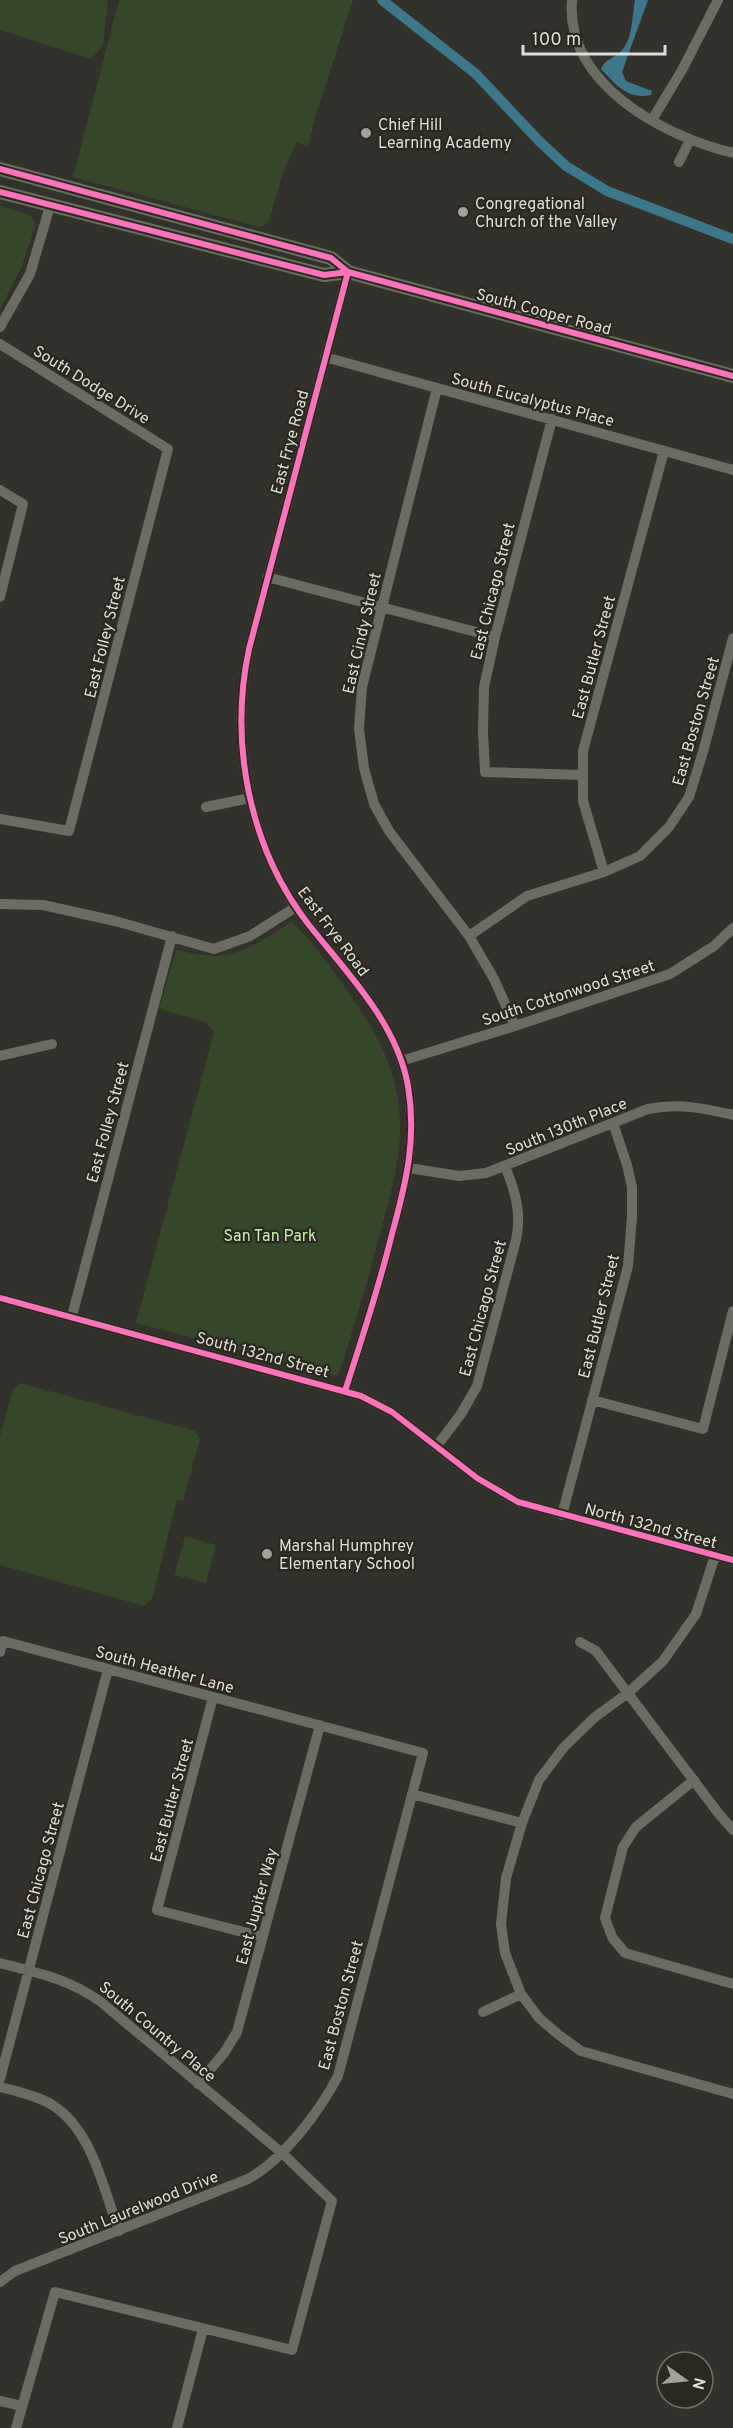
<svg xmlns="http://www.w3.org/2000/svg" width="733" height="2428" font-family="Overpass,sans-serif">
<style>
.green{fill:#35462a}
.water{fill:#3d7789}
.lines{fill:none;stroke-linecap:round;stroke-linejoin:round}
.canal{stroke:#3d7789;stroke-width:10}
.minor{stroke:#6a6e62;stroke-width:10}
.major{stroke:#6a6d5f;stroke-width:14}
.cycleway-casing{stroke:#2a2820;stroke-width:10}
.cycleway{stroke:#fb73b8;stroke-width:6}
.poi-dot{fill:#a2a19c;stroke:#2a2820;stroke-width:2}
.labels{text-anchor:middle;stroke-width:4.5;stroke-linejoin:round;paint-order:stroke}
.poi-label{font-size:16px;fill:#deddd8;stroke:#2a2820;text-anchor:start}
.street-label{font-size:16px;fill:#deddd8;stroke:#2a2820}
.park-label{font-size:16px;fill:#c5f1ac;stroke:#2a2820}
</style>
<rect width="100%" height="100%" fill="#32312c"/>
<path class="green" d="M0,0H108L103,46L91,59L0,30Z
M119,0H353L315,118L308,147L297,142L284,169L269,221L264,225L259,227L73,177Z
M0,206L30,215L36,224L22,266L0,309Z
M291,922C312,940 330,966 346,989C369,1021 390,1054 397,1094C407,1144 391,1193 378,1241C366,1287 353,1331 338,1376L136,1323L214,1032L206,1022L159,1009L176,950C188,952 202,956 214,956C242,956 268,937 291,922Z
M20,1383L195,1431L200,1439L183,1501L177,1500L152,1599L144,1606L0,1565V1436L13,1389Z
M185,1536L216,1545L206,1583L174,1575Z"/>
<path class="water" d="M635,0H648L622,72L626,81L652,91L651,95C626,100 616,84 601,69C605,59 615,58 622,50C633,38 632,16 635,0Z"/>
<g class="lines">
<path class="canal" d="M382,0L476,74L539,141L566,166L607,191L733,239"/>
<path class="minor" d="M572,0C565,84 663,136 733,153
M652,120L682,70L718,0
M679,162L690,140
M0,327L30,274L50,206
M0,344L168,449L69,831L0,819
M325,357L733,470
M437,388L362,687L359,729L364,768L374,804L389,831L469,936L494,979L515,1026
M552,419L495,637L484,687L483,732L485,772L582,775
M0,490L23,504L0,597
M267,577L495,637
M206,807L250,798
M604,872L583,801V751L664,451
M0,904L43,905L115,921L214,949L250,936L296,907
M469,936L527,896L604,872L640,856L669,827L689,797L703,752L733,638
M0,1056L52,1044
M401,1061L515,1026L670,974L714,946L733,928
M409,1168L459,1176L486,1173L648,1109C679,1103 703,1108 733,1115
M0,1298L361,1396L392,1412L477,1478L518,1502L733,1560
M72,1316L172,936
M345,1391C362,1339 379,1287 392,1234C406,1183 417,1139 408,1086C397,1023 347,973 309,925C249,848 229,743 249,649L348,272
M592,1400L703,1429L733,1311
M436,1447L461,1414L477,1386L516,1240C522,1213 515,1191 505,1166
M562,1515L628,1266L632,1217V1187L627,1165L613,1123
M715,1556L696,1614L663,1661L628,1693L595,1717L564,1747L539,1780L522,1823L506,1878L501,1924L505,1953L521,1994L539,2018L559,2035L581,2051L733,2094
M580,1642L596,1651L719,1814L733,1830
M0,1652L3,1641L423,1753L338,2076C319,2112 284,2159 248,2179L15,2271L0,2282
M213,1697L157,1910L263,1937
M694,1780L636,1827L623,1847L605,1918L612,1937L625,1953L733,1984
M412,1794L522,1823
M0,1963C38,1973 69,1979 101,2002L282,2153L332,2201L292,2350L55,2292L16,2428
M483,2012L521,1994
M0,2079L108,1669
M198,2084L224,2053L237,2032L320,1725
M0,2087C16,2091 34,2095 49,2103C92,2127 103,2188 119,2231
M0,2401L22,2406
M177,2428L203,2329"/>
<path class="major" d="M0,169L331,258L348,272
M0,192L324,275L348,272L733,376"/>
<defs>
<path id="cycleway" d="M0,169L331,258L348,272
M0,192L324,275L348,272L733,376
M0,1298L361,1396L392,1412L477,1478L518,1502L733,1560
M345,1391C362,1339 379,1287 392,1234C406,1183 417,1139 408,1086C397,1023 347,973 309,925C249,848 229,743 249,649L348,272"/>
</defs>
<use href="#cycleway" class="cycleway-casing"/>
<use href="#cycleway" class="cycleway"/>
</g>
<g class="poi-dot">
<circle cx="366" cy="133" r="6"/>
<circle cx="463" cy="212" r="6"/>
<circle cx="267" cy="1554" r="6"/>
</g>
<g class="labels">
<g class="poi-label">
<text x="378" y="130">Chief Hill<tspan x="378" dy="18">Learning Academy</tspan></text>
<text x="475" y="209">Congregational<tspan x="475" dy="18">Church of the Valley</tspan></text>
<text x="279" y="1551">Marshal Humphrey<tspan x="279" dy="18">Elementary School</tspan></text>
</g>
<g class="street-label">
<text transform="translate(544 311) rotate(15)" y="6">South Cooper Road</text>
<text transform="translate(92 384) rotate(32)" y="6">South Dodge Drive</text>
<text transform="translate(533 399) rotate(15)" y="6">South Eucalyptus Place</text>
<text transform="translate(289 442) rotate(-75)" y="6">East Frye Road</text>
<text transform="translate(492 591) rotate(-76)" y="6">East Chicago Street</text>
<text transform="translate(361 633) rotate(-77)" y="6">East Cindy Street</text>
<text transform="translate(104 637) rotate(-76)" y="6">East Folley Street</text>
<text transform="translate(593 657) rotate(-75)" y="6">East Butler Street</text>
<text transform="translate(695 721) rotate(-74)" y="6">East Boston Street</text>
<text transform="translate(334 931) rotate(53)" y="6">East Frye Road</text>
<text transform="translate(568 992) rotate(-18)" y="6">South Cottonwood Street</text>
<text transform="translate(107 1122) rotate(-75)" y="6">East Folley Street</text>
<text transform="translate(566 1126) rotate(-22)" y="6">South 130th Place</text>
<text transform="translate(482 1308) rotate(-75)" y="6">East Chicago Street</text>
<text transform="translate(598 1316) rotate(-76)" y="6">East Butler Street</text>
<text transform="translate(263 1354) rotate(15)" y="6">South 132nd Street</text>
<text transform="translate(651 1525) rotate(15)" y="6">North 132nd Street</text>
<text transform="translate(165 1669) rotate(15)" y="6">South Heather Lane</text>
<text transform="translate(171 1800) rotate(-75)" y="6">East Butler Street</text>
<text transform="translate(40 1870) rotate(-75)" y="6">East Chicago Street</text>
<text transform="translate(256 1906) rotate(-75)" y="6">East Jupiter Way</text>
<text transform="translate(340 2005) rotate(-75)" y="6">East Boston Street</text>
<text transform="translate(158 2031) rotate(40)" y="6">South Country Place</text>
<text transform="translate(138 2207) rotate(-22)" y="6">South Laurelwood Drive</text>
</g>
<g class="park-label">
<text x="270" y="1241">San Tan Park</text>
</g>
</g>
<g transform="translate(685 2380) rotate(105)"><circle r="28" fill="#2a2820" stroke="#72706a" stroke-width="1.5"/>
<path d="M0-4.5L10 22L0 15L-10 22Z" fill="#a2a19c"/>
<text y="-9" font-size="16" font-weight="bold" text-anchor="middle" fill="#deddd8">N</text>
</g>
<path d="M523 45v9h142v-9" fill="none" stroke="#deddd8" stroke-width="3"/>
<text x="532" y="45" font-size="18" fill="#deddd8" stroke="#2a2820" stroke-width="4.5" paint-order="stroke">100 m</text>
</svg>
